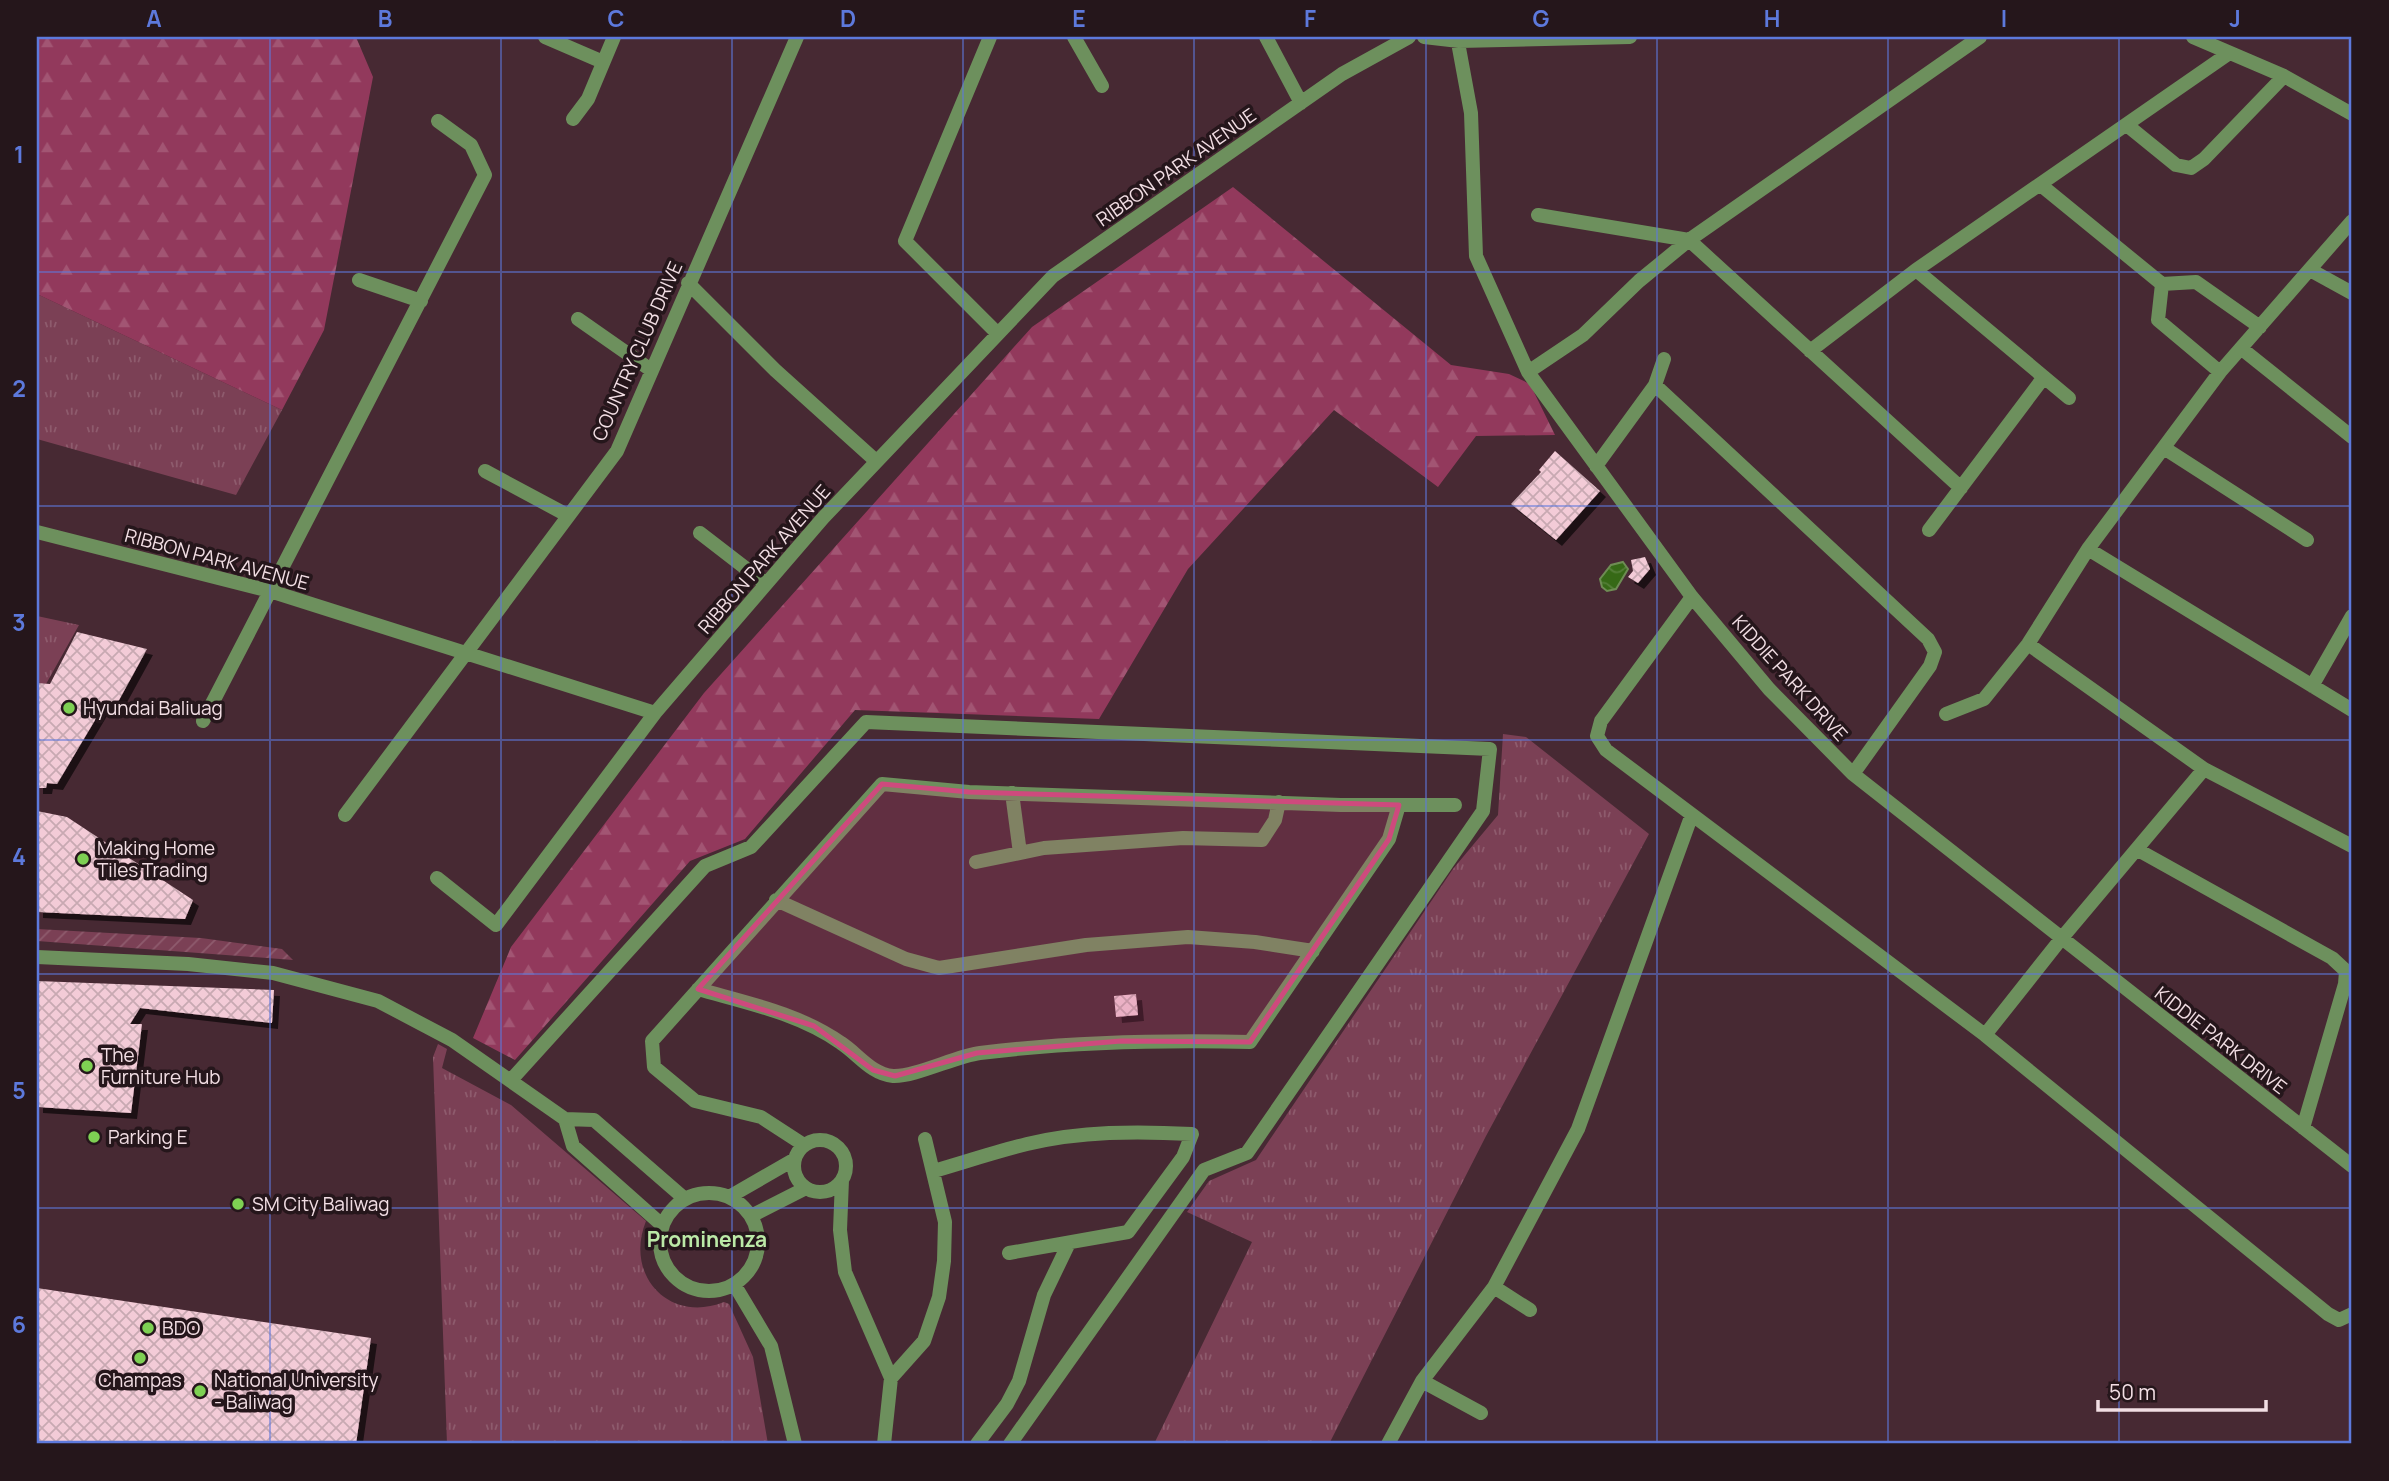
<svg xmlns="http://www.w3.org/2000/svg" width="2389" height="1481" font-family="Manrope,sans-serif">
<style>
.grass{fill:url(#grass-tufts)}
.forest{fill:url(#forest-firs)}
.garden{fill:url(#garden-furrows)}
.water{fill:url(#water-waves);stroke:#6e8c54;stroke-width:2}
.building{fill:url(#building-cross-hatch);filter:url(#shadow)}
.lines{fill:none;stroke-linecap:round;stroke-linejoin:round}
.minor{stroke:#6d905d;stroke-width:14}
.marked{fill:#ce4a7d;fill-opacity:0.2;stroke:#ce4a7d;stroke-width:5;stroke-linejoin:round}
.grid{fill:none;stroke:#5d79dc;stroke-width:2;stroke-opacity:0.55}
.poi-dot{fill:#7ed053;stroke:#25161b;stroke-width:2.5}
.labels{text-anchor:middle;stroke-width:7;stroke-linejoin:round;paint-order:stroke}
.street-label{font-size:19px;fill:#f2dee4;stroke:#25161b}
.poi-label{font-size:19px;fill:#f2dee4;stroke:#25161b;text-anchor:start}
.neighbourhood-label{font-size:21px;font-weight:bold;fill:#bbe9a7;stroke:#25161b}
.neatline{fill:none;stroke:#5d79dc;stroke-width:2.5}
.grid-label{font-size:23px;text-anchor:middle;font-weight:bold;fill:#5d79dc}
</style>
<defs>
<pattern id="grass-tufts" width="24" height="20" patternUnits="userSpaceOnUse" patternTransform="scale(1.75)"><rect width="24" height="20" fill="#7b4055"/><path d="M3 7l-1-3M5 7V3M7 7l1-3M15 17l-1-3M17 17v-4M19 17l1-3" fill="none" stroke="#8e5b6d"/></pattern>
<pattern id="forest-firs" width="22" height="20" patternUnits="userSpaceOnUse" patternTransform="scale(1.75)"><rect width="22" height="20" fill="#92395c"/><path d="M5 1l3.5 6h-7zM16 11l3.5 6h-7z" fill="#a25573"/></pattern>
<pattern id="garden-furrows" width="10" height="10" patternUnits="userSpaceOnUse" patternTransform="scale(1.75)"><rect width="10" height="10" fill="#7b4055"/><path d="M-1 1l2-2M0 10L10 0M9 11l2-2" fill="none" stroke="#8e5b6d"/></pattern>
<pattern id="water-waves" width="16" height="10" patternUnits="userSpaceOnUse" patternTransform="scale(1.75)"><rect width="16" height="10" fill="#366916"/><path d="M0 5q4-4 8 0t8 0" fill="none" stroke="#547e38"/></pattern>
<pattern id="building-cross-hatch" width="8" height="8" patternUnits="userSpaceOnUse" patternTransform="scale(1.75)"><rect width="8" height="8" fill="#f3cbd7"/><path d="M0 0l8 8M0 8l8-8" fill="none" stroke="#c8a9b2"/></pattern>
<filter id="shadow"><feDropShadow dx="6" dy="6" stdDeviation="0" flood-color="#0009"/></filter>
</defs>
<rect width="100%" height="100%" fill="#472933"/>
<path class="grass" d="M37,294L282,410L236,495L37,439Z
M37,616L79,625L46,684L37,683Z
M1503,734L1526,737L1649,834L1486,1136L1329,1444H1154L1252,1242L1187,1212L1209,1181L1256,1160L1453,869L1498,815Z
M438,1044L447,1049L442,1068L511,1105L646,1221C624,1275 669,1324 724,1302L729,1304L753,1357L768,1444H447L433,1057Z"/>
<path class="forest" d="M37,37H356L373,77L324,330L282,410L37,294Z
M1233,187L1451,365L1509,374L1530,384L1555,435L1476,436L1438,487L1334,410L1188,569L1099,719L855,710L745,839L690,861L515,1060L473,1038L511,947L704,693L1032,327Z"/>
<path class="garden" d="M37,929L201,938L282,949L293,960L37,941Z"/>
<path class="water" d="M1623,562L1628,569L1616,589L1607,591L1602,587L1600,579L1611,565Z"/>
<path class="building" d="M1555,451L1600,491L1556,540L1511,504L1541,472L1539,470Z
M1645,557L1650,569L1638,583L1628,577L1633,571L1631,560Z
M77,632L147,649L113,711L104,705L57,784L47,783L46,788H37V683L50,684Z
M37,811L67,817L193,900L185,919L37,912Z
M37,981L274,990L272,1023L140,1008L130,1024H142L131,1113L37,1107Z
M1136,994L1138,1015L1116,1017L1114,996Z
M37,1288L371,1338L356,1444H37Z"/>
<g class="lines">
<path class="minor" d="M545,37L603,62
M990,37L905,241L997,333
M1074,37L1102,86
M1266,37L1301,103
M1424,37L1459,41L1630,37
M1457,37L1471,113L1476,256L1528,372L1692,597L1769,689L1853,774L2352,1166
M2193,37L2284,76L2352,114
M573,119L588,99L614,37
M2128,126L2176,165L2191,168L2204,159L2284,76
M2042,186L2162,284L2196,282L2260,327
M1538,215L1689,240L1980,37
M1916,270L2069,398
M2312,271L2352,293
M359,280L421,301
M688,283L775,370L876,461
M2162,284L2158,320L2220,372
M578,319L651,370
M2242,349L2352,437
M1810,351L1916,270L2228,54
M1528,372L1583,335L1639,281L1689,240L1961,488
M1655,385L1928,639L1935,652L1930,666L1853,774
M2164,448L2307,540
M1596,466L1655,385L1664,359
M485,471L567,515
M1929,530L2044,377
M37,532L270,591L655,713
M700,533L766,584
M2088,549L2352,710
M1692,597L1601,721L1597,736L1606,750L1985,1035L2328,1314L2339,1320L2352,1314
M2028,644L2204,769L2352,846
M2312,686L2352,616
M1946,714L1984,699L2028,644L2088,549L2220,372L2352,221
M203,721L485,175L471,145L438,121
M1012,793L1020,853
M345,815L617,451L797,37
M2138,850L2332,958L2346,971L2345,984L2303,1128
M976,862L1044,848L1183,838L1262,840L1275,820L1279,802
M437,878L496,925L655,713L823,518L1053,276L1342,74L1409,37
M776,900L906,959L939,968L1086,945L1188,937L1255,942L1313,951
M37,957L188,964L273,973L378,1001L452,1040L565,1119L594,1120L685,1199
M698,989C747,1003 798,1013 841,1043C858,1054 871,1074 893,1076C915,1077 956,1056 980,1053C1070,1042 1160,1040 1250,1042L1389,839L1399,805
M1985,1035L2061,939L2204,769
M511,1080L705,866L751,847L866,722L1490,749L1483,811L1247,1153L1204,1170L1010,1444
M565,1119L573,1146L662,1225
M794 1166a26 26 0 1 1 52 0a26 26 0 1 1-52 0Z
M804,1145L761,1117L695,1101L654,1067L652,1041L882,784L969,792L1341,805H1455
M934,1171C965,1162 995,1152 1027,1144C1081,1131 1137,1131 1192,1134L1183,1157L1128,1232L1009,1253
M842,1180L840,1230L845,1272L891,1378L884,1444
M660 1242a49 49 0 1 1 98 0a49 49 0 1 1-98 0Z
M729,1197L795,1159
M751,1216L806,1188
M734,1284L771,1346L795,1444
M1494,1287L1530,1310
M891,1378L924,1341L939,1297L944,1261L945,1222L925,1139
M1422,1381L1481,1413
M977,1444L1007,1404L1019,1381L1044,1295L1069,1243
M1388,1444L1422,1381L1494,1287L1578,1129L1691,817"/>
</g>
<path class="marked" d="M882,784L969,792L1399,805L1389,839L1250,1042L1121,1041L977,1053L895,1076L873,1070L814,1026L698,989Z"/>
<path class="grid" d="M270,37V1444M501,37V1444M732,37V1444M963,37V1444M1194,37V1444M1426,37V1444M1657,37V1444M1888,37V1444M2119,37V1444M37,272H2352M37,506H2352M37,740H2352M37,974H2352M37,1208H2352"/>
<g class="poi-dot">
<circle cx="69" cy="708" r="7"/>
<circle cx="83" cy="859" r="7"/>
<circle cx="87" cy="1066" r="7"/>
<circle cx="94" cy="1137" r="7"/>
<circle cx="238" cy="1204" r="7"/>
<circle cx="148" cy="1328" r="7"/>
<circle cx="140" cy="1358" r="7"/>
<circle cx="200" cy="1391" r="7"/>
</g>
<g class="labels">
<g class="street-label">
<text transform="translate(1176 167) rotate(-35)" y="7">RIBBON PARK AVENUE</text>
<text transform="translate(637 351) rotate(-66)" y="7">COUNTRY CLUB DRIVE</text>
<text transform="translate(217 559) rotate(15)" y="7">RIBBON PARK AVENUE</text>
<text transform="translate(764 559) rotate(-49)" y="7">RIBBON PARK AVENUE</text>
<text transform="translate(1790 678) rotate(48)" y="7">KIDDIE PARK DRIVE</text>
<text transform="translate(2221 1040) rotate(38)" y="7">KIDDIE PARK DRIVE</text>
</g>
<g class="poi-label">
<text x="83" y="715">Hyundai Baliuag</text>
<text x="97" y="855">Making Home<tspan x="97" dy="22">Tiles Trading</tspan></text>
<text x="101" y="1062">The<tspan x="101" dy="22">Furniture Hub</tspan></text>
<text x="108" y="1144">Parking E</text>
<text x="252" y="1211">SM City Baliwag</text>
<text x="162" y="1335">BDO</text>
<text x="140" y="1387" text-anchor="middle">Champas</text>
<text x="214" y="1387">National University<tspan x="214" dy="22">- Baliwag</tspan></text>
</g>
<g class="neighbourhood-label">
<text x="707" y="1247">Prominenza</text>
</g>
</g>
<rect width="2389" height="1481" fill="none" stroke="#25161b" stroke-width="77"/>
<path d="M2098 1400v10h168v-10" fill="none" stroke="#f2dee4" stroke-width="3.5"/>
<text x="2109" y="1400" font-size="21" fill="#f2dee4" stroke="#25161b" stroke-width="5" paint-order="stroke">50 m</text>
<rect x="38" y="38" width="2312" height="1404" class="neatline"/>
<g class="grid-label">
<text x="154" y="27">A</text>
<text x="385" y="27">B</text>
<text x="616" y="27">C</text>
<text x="848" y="27">D</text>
<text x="1079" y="27">E</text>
<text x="1310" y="27">F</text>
<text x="1541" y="27">G</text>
<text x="1772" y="27">H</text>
<text x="2004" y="27">I</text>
<text x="2235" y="27">J</text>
<text x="19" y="163">1</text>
<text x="19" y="397">2</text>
<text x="19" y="631">3</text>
<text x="19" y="865">4</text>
<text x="19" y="1099">5</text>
<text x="19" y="1333">6</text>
</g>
</svg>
